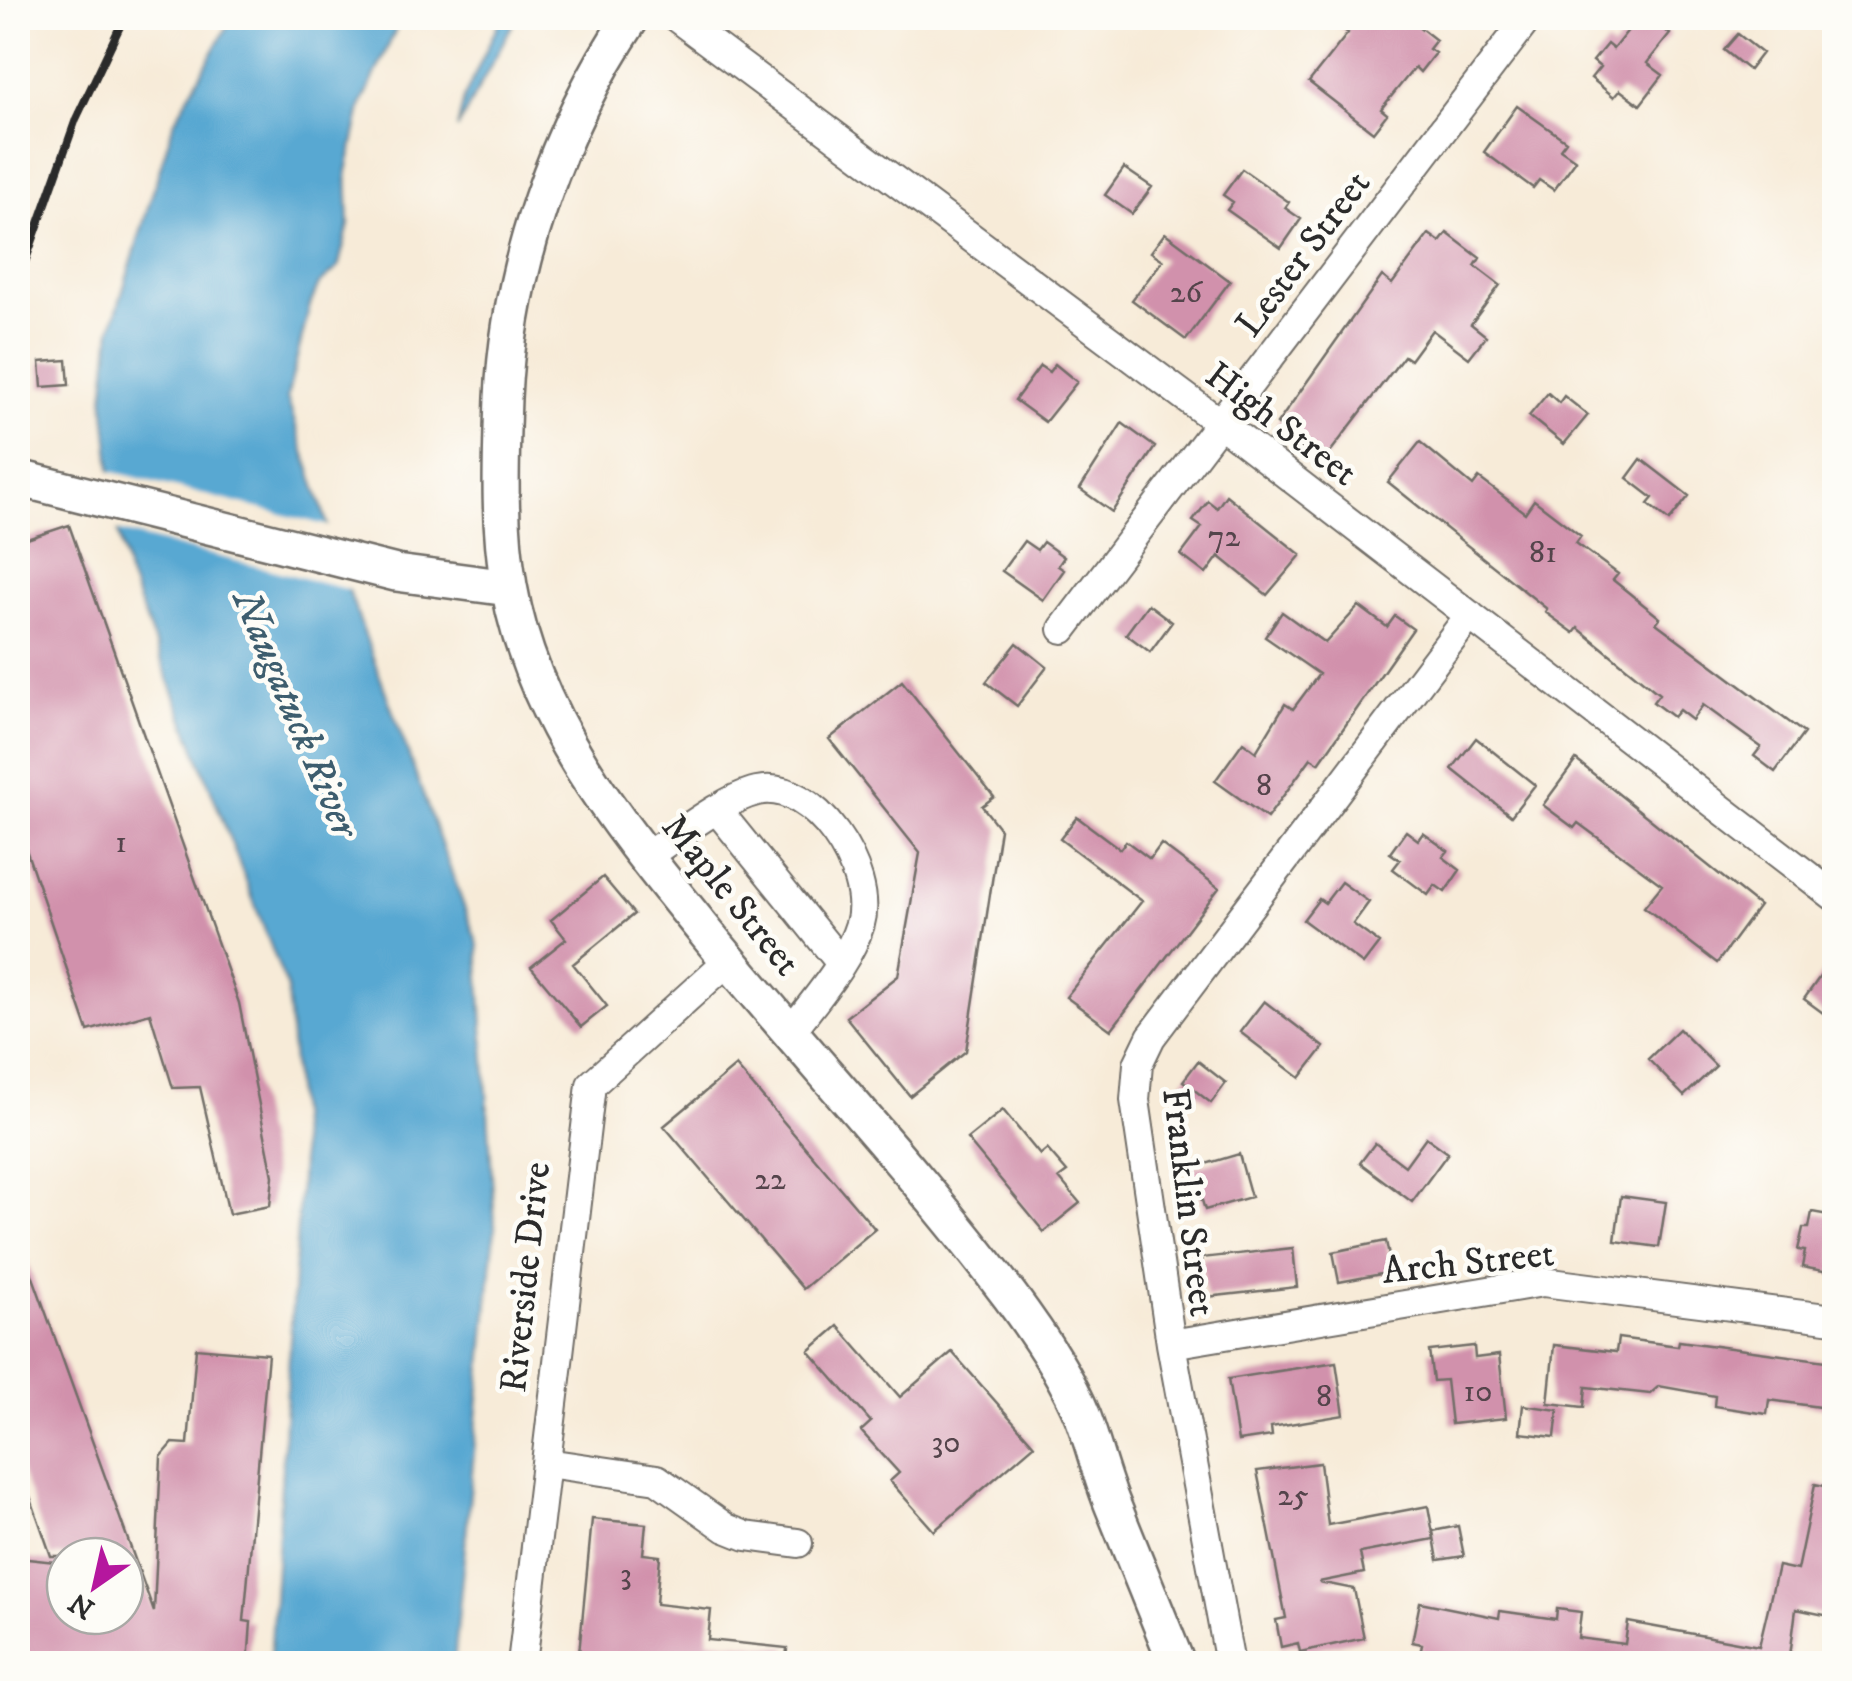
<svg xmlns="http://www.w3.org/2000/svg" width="1852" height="1681" font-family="'IM FELL DW Pica',serif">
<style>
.water{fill:#58a8d2;stroke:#426a7e;stroke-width:2.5}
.pier{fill:#f7ebd8}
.building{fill:#d191ac}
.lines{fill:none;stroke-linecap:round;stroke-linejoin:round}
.minor-casing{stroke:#726e68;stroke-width:32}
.major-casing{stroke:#726e68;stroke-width:40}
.minor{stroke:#fff;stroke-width:28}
.major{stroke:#fff;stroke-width:35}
.rail{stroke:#2b2b2b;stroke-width:8}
.labels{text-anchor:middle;stroke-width:9;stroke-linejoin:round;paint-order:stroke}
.number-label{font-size:32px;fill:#54444b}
.street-label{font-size:38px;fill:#2b2b2b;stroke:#fdfcf7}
.water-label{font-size:40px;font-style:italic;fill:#3d5d6e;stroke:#fdfcf7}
</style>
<rect width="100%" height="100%" fill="#fdfcf7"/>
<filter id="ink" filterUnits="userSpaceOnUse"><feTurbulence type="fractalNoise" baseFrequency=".01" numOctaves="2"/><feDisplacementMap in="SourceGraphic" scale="20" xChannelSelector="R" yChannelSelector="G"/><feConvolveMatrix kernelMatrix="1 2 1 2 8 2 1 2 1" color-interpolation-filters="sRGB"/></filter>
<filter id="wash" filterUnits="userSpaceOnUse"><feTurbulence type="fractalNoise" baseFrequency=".0048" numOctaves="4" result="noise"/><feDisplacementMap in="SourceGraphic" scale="40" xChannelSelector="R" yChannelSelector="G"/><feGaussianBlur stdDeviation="2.25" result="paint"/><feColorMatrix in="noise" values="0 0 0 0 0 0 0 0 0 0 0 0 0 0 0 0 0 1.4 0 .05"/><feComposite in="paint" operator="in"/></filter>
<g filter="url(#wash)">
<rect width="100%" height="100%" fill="#f7ebd8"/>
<path class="water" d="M232,18H401L362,104L347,171L349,224L338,268L319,284L310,305L287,398L348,589L478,945L495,1227L454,1663H270L301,1164L287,988L128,574L117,527L104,400L111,330L174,122Z
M501,18H516L457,129L464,98Z"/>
<path class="pier" d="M107,470L333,527L354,591L113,530Z"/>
<g id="blocks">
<path class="building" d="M1328,18H1408L1436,40L1429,49L1435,53L1420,72L1415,67L1381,109L1387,114L1373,132L1309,82L1348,33Z
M1638,18H1649L1670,34L1647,63L1663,75L1640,105L1620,90L1614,97L1591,78L1600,67L1593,61L1607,44L1613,49Z
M1738,34L1762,53L1749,70L1724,50Z
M1517,106L1566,141L1560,149L1576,160L1554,190L1539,180L1533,188L1484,152Z
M1124,168L1152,187L1132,214L1105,195Z
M1242,169L1289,202L1285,208L1301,219L1281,248L1227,210L1233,202L1223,195Z
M1165,233L1230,281L1186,340L1132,300L1163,260L1151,252Z
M1447,233L1480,258L1475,266L1500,285L1471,324L1486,336L1469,358L1432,330L1410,360L1404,356L1324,460L1311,450L1308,454L1285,437L1288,433L1277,424L1382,276L1392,284L1429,234L1440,242Z
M67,360L69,385L42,387L40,362Z
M1055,364L1077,382L1045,422L1015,400L1040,366L1049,372Z
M1548,393L1559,403L1564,396L1588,415L1564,444L1529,416Z
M1122,423L1155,447L1112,512L1080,489Z
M1420,442L1473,486L1479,478L1525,513L1534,500L1581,536L1576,543L1618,574L1613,580L1660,618L1656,623L1804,733L1775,772L1754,756L1761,747L1703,705L1692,720L1679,710L1673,717L1653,702L1659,694L1578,628L1574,633L1545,612L1547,609L1388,482Z
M1641,459L1689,496L1669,521L1648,504L1653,498L1627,478Z
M1226,495L1301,555L1267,595L1219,556L1206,574L1181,555L1202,527L1193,521L1208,501L1217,508Z
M69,525L239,1003L273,1176L270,1206L229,1214L200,1087L173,1088L150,1013L88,1031L18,826V542Z
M1024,541L1037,550L1043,542L1064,557L1058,566L1064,570L1043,600L1002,571Z
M1148,604L1172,622L1150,652L1126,634Z
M1359,606L1387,627L1395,616L1413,629L1319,763L1311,758L1267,818L1215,781L1243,742L1256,752L1285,704L1293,709L1319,674L1265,637L1282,612L1325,643Z
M1017,643L1047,667L1017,706L986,682Z
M902,681L994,797L982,806L1000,829L966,1051L910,1096L846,1017L898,976L920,853L829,739Z
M1476,738L1535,785L1511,816L1452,769Z
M1576,760L1759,906L1717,963L1644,907L1662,885L1578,823L1574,828L1543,805Z
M1077,817L1120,849L1126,841L1150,859L1161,844L1219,888L1111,1030L1066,997L1142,901L1060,839Z
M1406,831L1418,840L1423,833L1448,851L1443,857L1460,870L1445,892L1435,885L1428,895L1393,869L1400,860L1390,853Z
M603,877L634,914L573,964L607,1006L581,1027L531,967L566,939L551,920Z
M1341,882L1369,902L1353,924L1379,943L1363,964L1303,920L1319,899L1325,903Z
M1834,957V1021L1804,999Z
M1264,1001L1324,1047L1300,1078L1240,1032Z
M1679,1029L1716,1066L1684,1096L1648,1059Z
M1198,1061L1226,1083L1211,1103L1183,1081Z
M736,1066L875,1229L803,1289L664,1126Z
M1003,1110L1040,1155L1047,1149L1067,1172L1059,1178L1080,1203L1044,1232L967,1139Z
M1426,1137L1448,1153L1412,1202L1360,1163L1375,1143L1405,1166Z
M1239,1154L1251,1197L1205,1210L1192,1168Z
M1621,1196L1666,1202L1659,1247L1615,1241Z
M1812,1212L1834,1216V1273L1802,1267L1805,1251L1798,1250L1803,1228H1809Z
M1386,1241L1392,1272L1339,1282L1333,1252Z
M21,1244L154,1612L161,1457L173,1443L188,1444L196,1348L268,1354L244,1621L251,1622L248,1664H18V1558L65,1563V1616H125V1556H51L18,1462V1245Z
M1293,1248L1297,1287L1206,1297L1201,1258Z
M838,1326L900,1397L952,1352L1034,1445L934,1531L890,1481L899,1473L861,1431L871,1422L809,1351Z
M1618,1338L1678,1346L1679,1341L1834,1362V1409L1769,1400L1767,1414L1714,1406L1715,1396L1659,1386L1650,1394L1586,1387L1584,1407L1548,1403L1554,1345L1616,1352Z
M1474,1346L1475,1358L1499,1355L1506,1418L1451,1424L1446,1380L1433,1381L1429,1351Z
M1336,1362L1344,1415L1271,1427L1272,1436L1238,1441L1228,1379Z
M1523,1405L1558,1410L1555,1437L1520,1433Z
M1320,1463L1328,1525L1428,1506L1434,1539L1360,1553L1364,1573L1319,1582L1354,1589L1364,1638L1300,1652L1298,1643L1281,1647L1276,1620L1286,1618L1257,1471Z
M1815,1484L1834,1488V1617L1796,1609L1789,1664H1418L1422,1644L1412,1642L1420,1602L1499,1618L1500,1611L1556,1619L1557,1609L1581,1612L1578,1638L1625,1644L1628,1622L1759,1646L1778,1566L1797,1570Z
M592,1519L646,1524L643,1554L660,1556L656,1604L711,1610L708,1640L787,1648L786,1664H578Z
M1458,1526L1464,1556L1438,1560L1433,1531Z"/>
</g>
</g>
<g filter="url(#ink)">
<use href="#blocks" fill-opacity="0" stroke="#726e68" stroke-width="2.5"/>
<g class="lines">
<defs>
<path id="minor" d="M677,18L1220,423L1834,896
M1063,629L1528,18
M718,811L840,962
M645,857C675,838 723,799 757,791C814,778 875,873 860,924C848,964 814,1000 790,1033
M1171,1344L1543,1282L1834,1319
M547,1463L657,1479L726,1528L746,1536L798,1543
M522,1664L591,1085L729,960
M1230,1664L1171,1344L1135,1100L1138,1064L1151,1037L1470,615"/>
<path id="major" d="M631,18C558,127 509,266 503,398C501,461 498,523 509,586C533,724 622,829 707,934C806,1055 915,1170 1010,1296C1037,1332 1066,1374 1083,1417C1094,1446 1101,1477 1113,1506C1134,1559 1156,1611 1177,1664
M18,478L396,573L509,588"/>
</defs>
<use href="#minor" class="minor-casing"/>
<use href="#major" class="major-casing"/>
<use href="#minor" class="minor"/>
<use href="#major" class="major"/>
<path class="rail" d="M18,282L76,119L124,18"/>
</g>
</g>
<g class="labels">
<g class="number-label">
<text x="1186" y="302">26</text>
<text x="1224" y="546">72</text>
<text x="1543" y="562">81</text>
<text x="1264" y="795">8</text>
<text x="121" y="852">1</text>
<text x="770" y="1189">22</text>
<text x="1478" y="1401">10</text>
<text x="1324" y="1406">8</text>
<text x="946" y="1452">30</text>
<text x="1293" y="1505">25</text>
<text x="626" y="1584">3</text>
</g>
<g class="street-label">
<text transform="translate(1302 253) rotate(-53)" y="13">Lester Street</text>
<text transform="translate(1282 423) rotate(37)" y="13">High Street</text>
<text transform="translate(732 894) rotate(51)" y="13">Maple Street</text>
<text transform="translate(1190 1202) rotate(83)" y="13">Franklin Street</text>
<text transform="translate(1468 1261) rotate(-6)" y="13">Arch Street</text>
<text transform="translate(524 1277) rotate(-84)" y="13">Riverside Drive</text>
</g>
<g class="water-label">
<text transform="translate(297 713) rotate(67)" y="14">Naugatuck River</text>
</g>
</g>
<rect width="1852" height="1681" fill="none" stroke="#fdfcf7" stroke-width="60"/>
<g transform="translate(95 1586) rotate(214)"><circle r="48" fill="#fdfcf7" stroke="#a9a8a5" stroke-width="2.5"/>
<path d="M0-8L18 38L0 25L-18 38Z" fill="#b5179e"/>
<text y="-15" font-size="28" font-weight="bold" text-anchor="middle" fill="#2b2b2b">N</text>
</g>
</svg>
